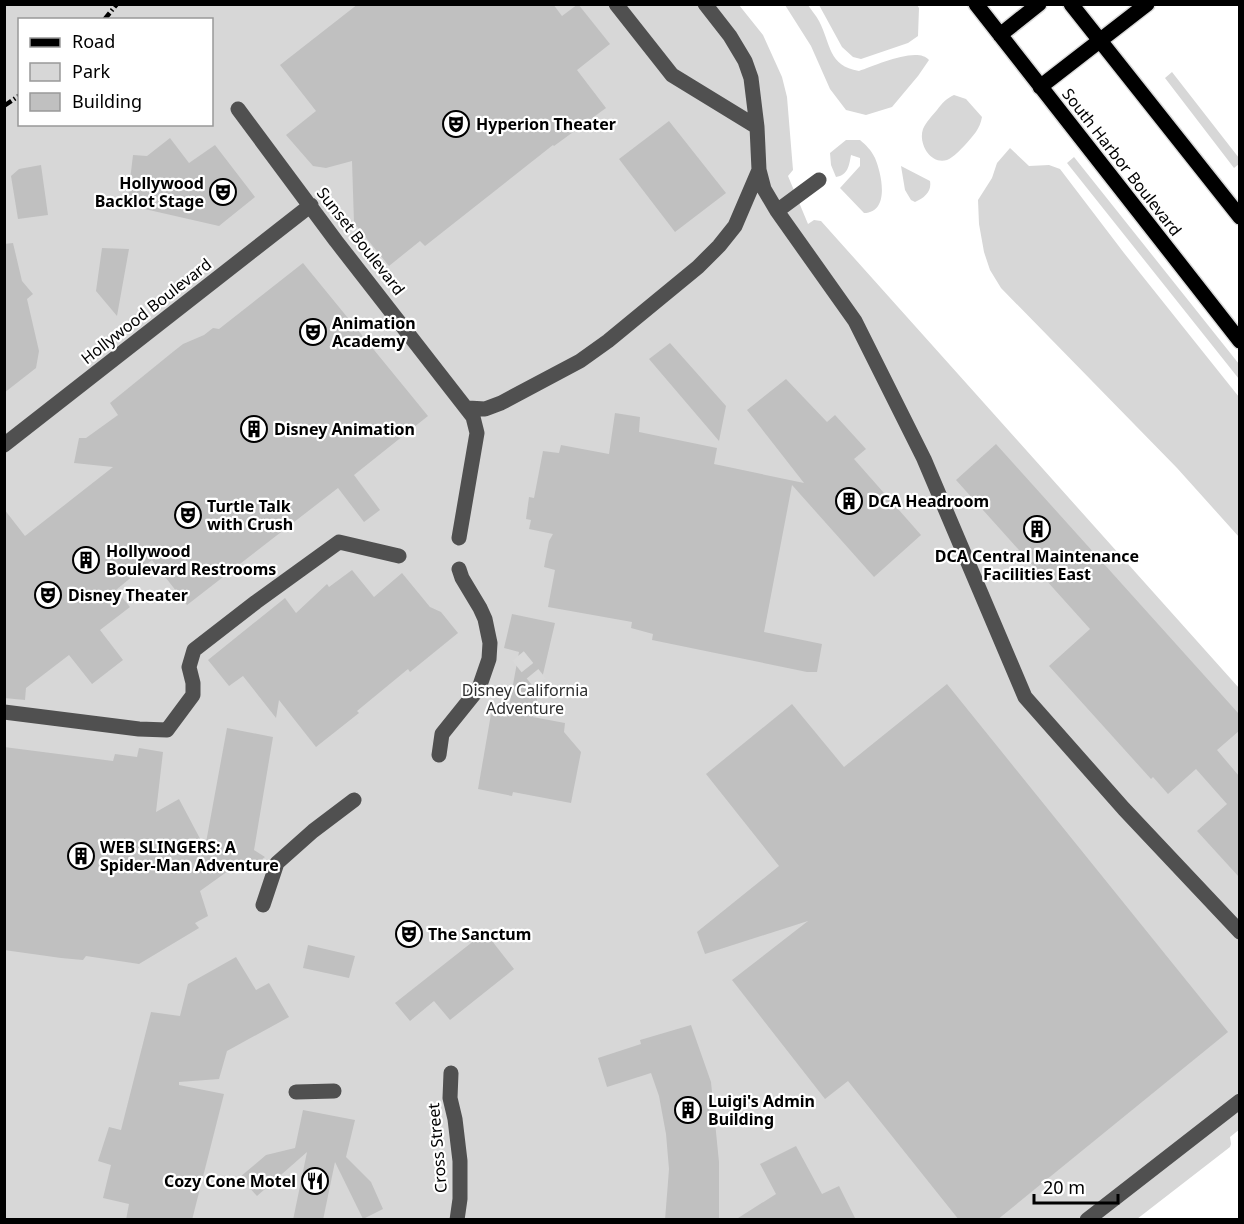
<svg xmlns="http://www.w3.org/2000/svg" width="1244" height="1224" font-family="'Noto Sans',sans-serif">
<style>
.green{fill:#d7d7d7;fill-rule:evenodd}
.building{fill:#c0c0c0}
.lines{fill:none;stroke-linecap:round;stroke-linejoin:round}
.minor-tunnel{stroke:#d9d9d9;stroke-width:15;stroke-dasharray:15 8;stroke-linecap:butt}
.major-casing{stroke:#dbdbdb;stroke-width:18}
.minor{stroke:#505050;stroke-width:15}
.major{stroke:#000;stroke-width:15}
.rail{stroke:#000;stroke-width:4.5;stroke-dasharray:9 3 1.5 3;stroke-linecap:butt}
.labels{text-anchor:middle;stroke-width:4.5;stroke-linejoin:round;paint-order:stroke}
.poi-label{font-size:16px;font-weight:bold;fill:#000;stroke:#fff;text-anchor:start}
.street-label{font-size:16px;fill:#000;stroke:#fff}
.park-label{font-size:16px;fill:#2e2e2e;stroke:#fff}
</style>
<rect width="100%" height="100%" fill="#fff"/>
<path class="green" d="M5,5H739L763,35L782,77L787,97L793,170L788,176L808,224L814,220L821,221L1239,688L1240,1129L1230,1137L1231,1144L1230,1147L1137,1219L5,1220ZM20,20H212V124H20Z
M785,5H808C811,10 816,15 819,21C831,44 828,66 859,71C875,66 917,46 929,60L918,76L892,107L866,115L846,110L830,89L811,46Z
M819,5H917L919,8L918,36L908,43L861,59L853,57L842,47Z
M1172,72L1239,158V164L1234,168L1165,78Z
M954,95L966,99L982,117C980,129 973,136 965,145C960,150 954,157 947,160C930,165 918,143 923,129C926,122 932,116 937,110C942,103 947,98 954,95Z
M846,140H860C866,145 871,150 875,158C882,175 890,212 864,213L840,188L860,166V158L851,155C849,166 848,175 836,177L831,165L830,153Z
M1010,148L1029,166L1049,165L1060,169L1124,253L1239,397V537L1177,468L1001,288L990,270L984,252L979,224L978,200L992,178L997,163Z
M1074,157L1239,364V379L1067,163Z
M901,166L930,181C932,192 924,198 915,202L911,200L905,190Z"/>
<path class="building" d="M358,4H553L562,16L578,4L610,44L577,70L606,108L554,146L553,145L425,246L420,241L389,266L354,223L352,161L326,168L313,166L286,135L316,111L280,65Z
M669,121L726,193L675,232L619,159Z
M170,138L189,163L215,145L255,197L219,226L127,205L133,155L147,156Z
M41,165L48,215L18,219L11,176L19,169Z
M13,243L22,281L33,294L27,299L39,351L36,368L4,393V244Z
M102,248L129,249L117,316L96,291Z
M303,263L428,416L354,475L380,510L364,522L338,488L187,605L152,560L116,590L130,607L100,630L123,660L92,684L69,655L26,688L25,700L4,698V509L25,536L113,467L74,463L79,438H86L118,415L110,403L174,351L183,344L204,335L213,328L219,329Z
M670,343L726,406L719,441L649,359Z
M786,379L827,422L835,415L866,449L854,459L921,535L874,577L792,485L764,632L822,644L817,672H807L652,640L653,634L631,628L632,622L548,607L555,570L544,567L549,541L553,534L529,529L531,520L526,519L529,497L534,498L543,451L559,453L561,445L609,454L615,413L640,417L639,432L717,448L714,464L804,483L747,410Z
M996,444L1239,714V731L1217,750L1239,776V877L1197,831L1227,804L1196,769L1168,794L1153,777L1151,779L1049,666L1090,629L956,480Z
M352,570L374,597L402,573L430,607L441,612L458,633L410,672L408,669L357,711L359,713L316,747L279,700L276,718L243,676L229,686L208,660L285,598L296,613L327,584L329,587Z
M512,614L555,623L533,717L565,723L564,732L581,752L571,803L513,792L512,796L478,789L491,714L507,717L519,652L504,648Z
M947,684L1228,1032L997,1220H959L848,1081L825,1099L732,980L808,921L705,954L697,932L779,866L706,774L792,704L844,767Z
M227,728L273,737L254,850L265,857L245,872L228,871L200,891L208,916L195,923L199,928L139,964L86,956L83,960L61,958L4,950V747L113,761L115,754L137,757L139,748L163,752L156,812L179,799L205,848Z
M485,932L514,969L450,1020L434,1001L410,1021L395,1003Z
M308,945L355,956L349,978L303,968Z
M236,957L256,990L269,983L289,1017L227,1051L219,1079L179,1082V1085L224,1094L192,1220H126L129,1204L103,1198L111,1165L98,1161L109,1127L121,1130L151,1012L180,1016L188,984Z
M691,1025L711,1082L719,1162V1220H665L669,1169L666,1134L659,1096L651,1073L607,1087L598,1058L641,1044L640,1040Z
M303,1110L355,1120L346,1157L371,1182L383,1209L363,1219L335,1162L323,1220H293L307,1152L257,1196L240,1177L266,1155L295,1148Z
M796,1146L822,1194L839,1186L856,1220H735L776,1194L760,1164Z"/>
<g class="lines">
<path class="minor-tunnel" d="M518,656L540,683"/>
<defs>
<path id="major" d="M976,4L1240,341
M1071,4L1240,217
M1000,35L1039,4
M1040,87L1147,4"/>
</defs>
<use href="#major" class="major-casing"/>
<path class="minor" d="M616,4L672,75L757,127
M705,4L730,36L745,61L751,78L757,127L759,170L764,189L777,211L855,321L924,459L1025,697L1124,809L1240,932
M238,109L336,241L473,417L477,433L459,538
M777,211L819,180
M468,408L485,409L501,403L580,361L608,341L698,267L719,246L735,226L759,170
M4,445L311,205
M4,712L139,729L167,730L193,695V683L189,667L194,650L256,602L339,542L399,556
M439,755L442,734L479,688L489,659L490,643L485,619L480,608L462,578L459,569
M263,905L277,863L313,831L354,800
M451,1073L450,1098L455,1119L460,1161V1199L457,1220
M296,1092L334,1091
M1087,1220L1240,1101"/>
<use href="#major" class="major"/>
<path class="rail" d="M104,20L117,4
M4,106L20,95"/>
</g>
<defs>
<symbol id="theatre-ring" viewBox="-11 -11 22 22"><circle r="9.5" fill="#fff" stroke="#000" stroke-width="1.5"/><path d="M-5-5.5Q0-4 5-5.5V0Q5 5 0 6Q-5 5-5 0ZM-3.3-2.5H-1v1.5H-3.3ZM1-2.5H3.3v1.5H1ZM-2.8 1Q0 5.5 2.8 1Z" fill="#000"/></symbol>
<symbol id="building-ring" viewBox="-11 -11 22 22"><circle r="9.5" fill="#fff" stroke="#000" stroke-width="1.5"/><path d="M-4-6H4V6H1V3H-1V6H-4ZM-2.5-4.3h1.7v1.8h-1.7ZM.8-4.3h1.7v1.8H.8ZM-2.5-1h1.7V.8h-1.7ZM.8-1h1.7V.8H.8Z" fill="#000"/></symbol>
<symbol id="restaurant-ring" viewBox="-11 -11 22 22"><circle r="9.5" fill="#fff" stroke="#000" stroke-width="1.5"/><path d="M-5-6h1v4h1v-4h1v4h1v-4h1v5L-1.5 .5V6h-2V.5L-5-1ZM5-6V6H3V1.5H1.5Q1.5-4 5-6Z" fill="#000"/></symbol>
</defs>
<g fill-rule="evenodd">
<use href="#theatre-ring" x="441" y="109" width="30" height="30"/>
<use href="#theatre-ring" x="208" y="177" width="30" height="30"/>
<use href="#theatre-ring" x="298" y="317" width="30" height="30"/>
<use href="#building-ring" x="239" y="414" width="30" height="30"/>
<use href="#building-ring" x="834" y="486" width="30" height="30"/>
<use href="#theatre-ring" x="173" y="500" width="30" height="30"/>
<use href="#building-ring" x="1022" y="514" width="30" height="30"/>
<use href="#building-ring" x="71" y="545" width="30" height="30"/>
<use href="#theatre-ring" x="33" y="580" width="30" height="30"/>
<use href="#building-ring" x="66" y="841" width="30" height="30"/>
<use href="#theatre-ring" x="394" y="919" width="30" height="30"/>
<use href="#building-ring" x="673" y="1095" width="30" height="30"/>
<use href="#restaurant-ring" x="300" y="1166" width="30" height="30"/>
</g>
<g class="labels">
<g class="poi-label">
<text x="476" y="130">Hyperion Theater</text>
<text x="204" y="189" text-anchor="end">Hollywood<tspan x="204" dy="18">Backlot Stage</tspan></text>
<text x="332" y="329">Animation<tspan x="332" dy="18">Academy</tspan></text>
<text x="274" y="435">Disney Animation</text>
<text x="868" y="507">DCA Headroom</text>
<text x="207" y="512">Turtle Talk<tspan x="207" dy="18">with Crush</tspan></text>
<text x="106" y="557">Hollywood<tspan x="106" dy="18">Boulevard Restrooms</tspan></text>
<text x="1037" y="562" text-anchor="middle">DCA Central Maintenance<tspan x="1037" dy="18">Facilities East</tspan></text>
<text x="68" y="601">Disney Theater</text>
<text x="100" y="853">WEB SLINGERS: A<tspan x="100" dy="18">Spider-Man Adventure</tspan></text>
<text x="428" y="940">The Sanctum</text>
<text x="708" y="1107">Luigi's Admin<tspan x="708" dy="18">Building</tspan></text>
<text x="296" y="1187" text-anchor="end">Cozy Cone Motel</text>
</g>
<g class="street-label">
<text transform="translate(1122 162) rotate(52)" y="6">South Harbor Boulevard</text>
<text transform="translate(361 241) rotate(52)" y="6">Sunset Boulevard</text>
<text transform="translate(146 311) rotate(-38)" y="6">Hollywood Boulevard</text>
<text transform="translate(437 1148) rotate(-95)" y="6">Cross Street</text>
</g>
<g class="park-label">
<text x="525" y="696">Disney California<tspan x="525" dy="18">Adventure</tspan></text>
</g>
</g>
<rect width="1244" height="1224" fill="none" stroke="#000000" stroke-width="12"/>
<rect x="18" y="18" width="195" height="108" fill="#ffffff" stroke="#999999" stroke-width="1.5"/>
<rect x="30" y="38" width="30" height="9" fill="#000000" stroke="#999999" stroke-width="1.5"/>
<text x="72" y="48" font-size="18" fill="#000000">Road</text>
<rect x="30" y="63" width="30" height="18" fill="#d7d7d7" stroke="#999999" stroke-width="1.5"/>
<text x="72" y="78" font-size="18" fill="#000000">Park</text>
<rect x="30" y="93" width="30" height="18" fill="#c0c0c0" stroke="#999999" stroke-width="1.5"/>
<text x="72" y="108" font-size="18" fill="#000000">Building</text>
<path d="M1034 1194v9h84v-9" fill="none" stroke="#000000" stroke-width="3"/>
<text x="1043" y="1194" font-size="18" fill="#000000" stroke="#ffffff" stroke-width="4.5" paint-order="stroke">20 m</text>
</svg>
